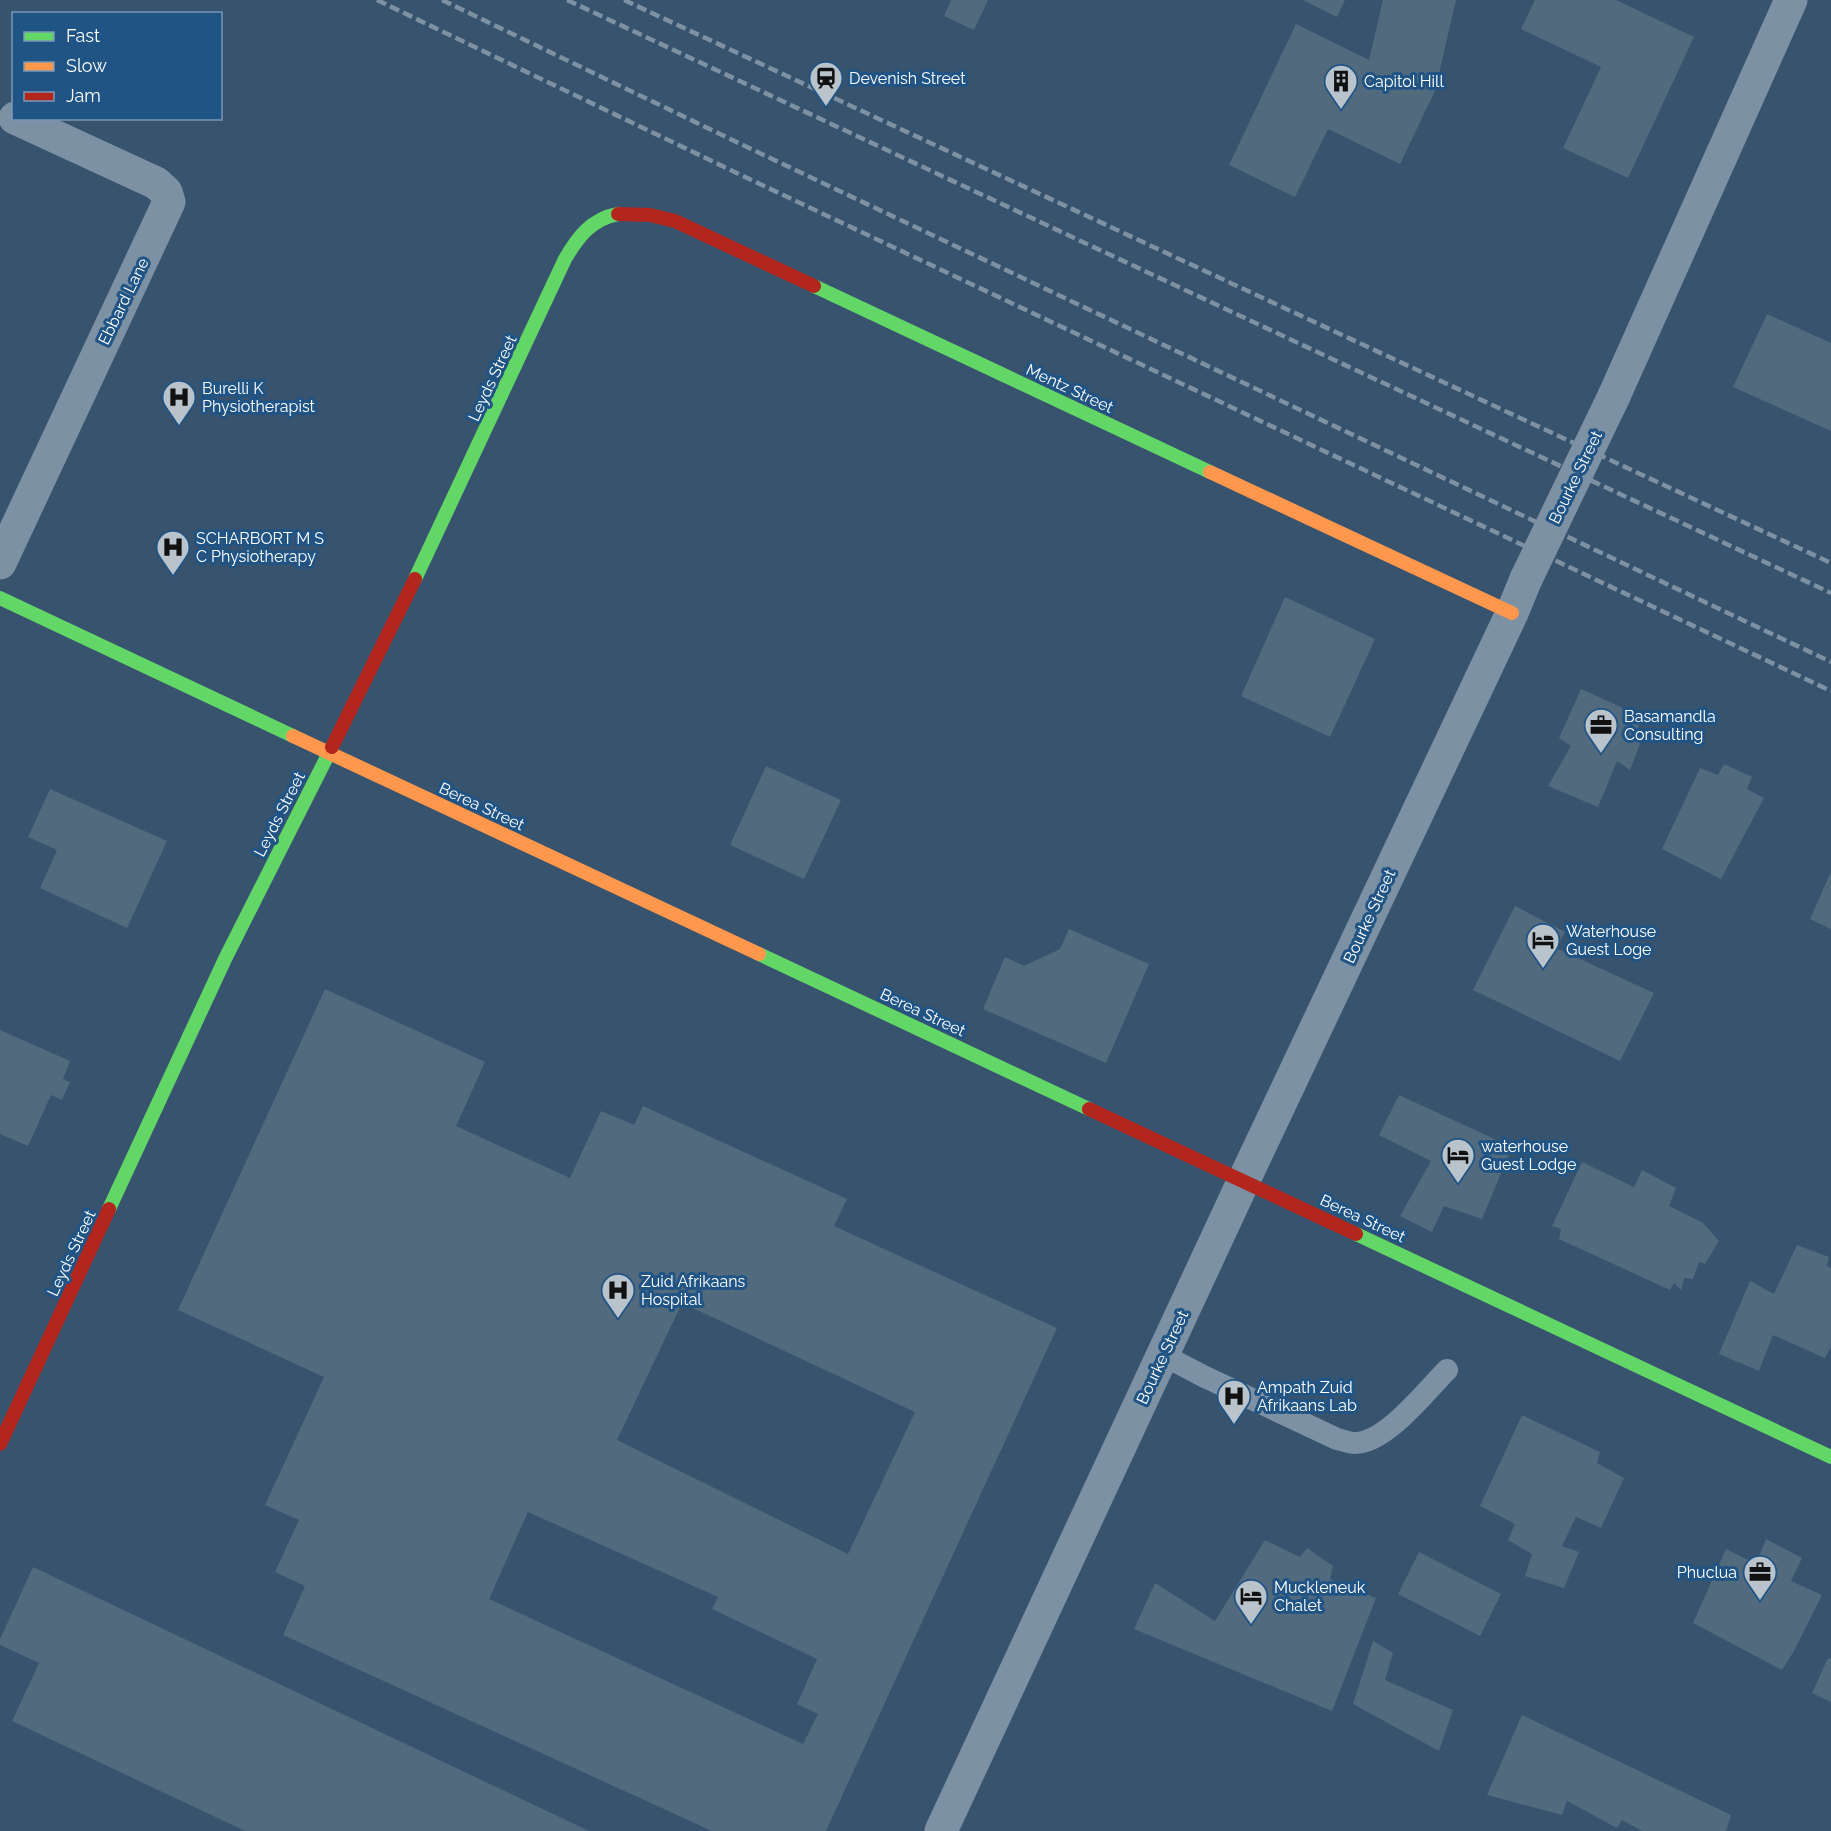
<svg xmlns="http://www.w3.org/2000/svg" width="1831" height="1831" font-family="Raleway,sans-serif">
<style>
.building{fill:#526a7e;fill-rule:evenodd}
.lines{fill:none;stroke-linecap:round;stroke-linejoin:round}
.lane{stroke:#7d91a4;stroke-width:22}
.street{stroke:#7d91a4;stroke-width:33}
.fast{stroke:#63d668;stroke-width:14}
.slow{stroke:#ff974d;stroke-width:14}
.jam{stroke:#b3261e;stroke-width:14}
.rail{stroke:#7e91a3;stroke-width:4.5;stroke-dasharray:10 4.5;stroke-linecap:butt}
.street-bridge{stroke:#7d91a4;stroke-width:33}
.labels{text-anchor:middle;stroke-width:6;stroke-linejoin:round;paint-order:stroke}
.poi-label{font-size:16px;fill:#fff;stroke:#205485;text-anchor:start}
.street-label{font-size:16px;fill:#fff;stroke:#205485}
</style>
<rect width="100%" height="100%" fill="#37536e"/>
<path class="building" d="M951,0H988L974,30L944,16Z
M1303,0H1345L1337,17Z
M1383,0H1456L1435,91L1400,164L1328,129L1295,197L1229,165L1296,24L1369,60Z
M1535,0H1616L1694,37L1628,178L1563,148L1601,67L1521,29Z
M1767,314L1831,343V431L1733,387Z
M1285,597L1375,639L1330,737L1241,696Z
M1581,689L1643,717L1636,732L1643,736L1630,770L1617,761L1598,807L1548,786L1571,746L1559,738Z
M1724,764L1752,777L1747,789L1764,798L1721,879L1662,849L1700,768L1718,775Z
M766,766L841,800L804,879L730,845Z
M50,789L167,841L127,928L40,888L57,850L28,837Z
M1831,872V929L1810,919Z
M1515,906L1565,932L1556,948L1654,993L1620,1061L1473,990Z
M1069,929L1149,964L1106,1063L983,1009L1005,957L1024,966L1060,949Z
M325,989L485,1062L456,1126L570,1178L601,1111L634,1125L643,1106L847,1199L834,1226L1057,1328L826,1831H712L283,1635L305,1586L275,1572L299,1520L265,1505L324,1377L178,1310ZM682,1303L915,1412L848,1554L617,1440ZM528,1512L718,1597L712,1609L817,1659L797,1704L818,1714L803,1744L489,1599Z
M0,1030L70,1061L63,1079L70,1082L62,1100L51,1095L28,1146L0,1134Z
M1399,1095L1512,1147L1482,1219L1444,1206L1432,1232L1400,1216L1431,1161L1379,1135Z
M1582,1162L1634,1187L1642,1170L1676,1188L1669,1206L1703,1223L1719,1241L1705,1264L1699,1262L1693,1279L1684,1278L1681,1290L1674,1283L1670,1290L1559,1239L1561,1229L1552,1226Z
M1797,1245L1829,1257L1827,1266L1831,1268V1346L1825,1358L1773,1335L1759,1371L1719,1354L1750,1281L1774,1294Z
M1522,1415L1600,1452L1597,1463L1624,1478L1601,1528L1576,1517L1562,1546L1579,1552L1564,1588L1525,1576L1532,1554L1508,1540L1515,1524L1480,1506Z
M1766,1539L1802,1558L1791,1581L1822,1595L1794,1651L1782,1670L1693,1623L1726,1549L1756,1564Z
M1265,1540L1300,1557L1307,1548L1333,1566L1330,1579L1376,1598L1332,1711L1134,1629L1155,1583L1215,1621Z
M1419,1552L1501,1594L1480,1636L1398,1594Z
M33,1567L589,1831H245L12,1721L39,1663L0,1645V1639Z
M1373,1641L1393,1653L1385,1680L1453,1710L1439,1751L1353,1704Z
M1828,1658L1831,1659V1702L1812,1693Z
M1522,1715L1731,1815L1726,1831H1642L1622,1820L1617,1828L1567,1801L1562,1815L1487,1795Z"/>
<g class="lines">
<path class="lane" d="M1163,1355L1203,1376L1337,1439C1342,1440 1349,1443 1355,1443C1386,1443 1426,1391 1447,1370"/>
<path class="street" d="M1614,396L1791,0
M0,563L169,202L166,192L156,183L15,118
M941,1831L1244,1180L1512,613L1526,579"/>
<path class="fast" d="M814,286L1210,472
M415,579L565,259C578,237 591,219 618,214
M0,598L293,736
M759,954L1089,1109
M109,1209L225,959L332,747
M1356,1234L1831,1457"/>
<path class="slow" d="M1210,472L1512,613
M293,736L759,954"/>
<path class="jam" d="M618,214L650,215L675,221L814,286
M332,747L415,579
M1089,1109L1356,1234
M0,1444L109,1209"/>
<path class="rail" d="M377,0L743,176L1831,691
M442,0L749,148L1831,662
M567,0L1831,593
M624,0L1831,563"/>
<path class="street-bridge" d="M1526,579L1614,396"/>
</g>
<defs>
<symbol id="station-pin" viewBox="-11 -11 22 30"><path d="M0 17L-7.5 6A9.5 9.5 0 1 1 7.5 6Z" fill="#b9c3cc" stroke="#205485"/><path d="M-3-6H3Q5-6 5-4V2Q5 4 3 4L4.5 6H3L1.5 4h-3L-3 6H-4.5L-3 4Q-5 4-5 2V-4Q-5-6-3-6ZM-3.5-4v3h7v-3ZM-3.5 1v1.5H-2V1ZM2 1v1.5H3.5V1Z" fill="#111"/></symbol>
<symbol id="building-pin" viewBox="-11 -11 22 30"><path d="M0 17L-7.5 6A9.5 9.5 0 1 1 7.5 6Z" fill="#b9c3cc" stroke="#205485"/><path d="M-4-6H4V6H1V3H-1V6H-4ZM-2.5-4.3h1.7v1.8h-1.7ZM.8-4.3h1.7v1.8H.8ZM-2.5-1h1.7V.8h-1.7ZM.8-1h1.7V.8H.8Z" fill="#111"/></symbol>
<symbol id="hospital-pin" viewBox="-11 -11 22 30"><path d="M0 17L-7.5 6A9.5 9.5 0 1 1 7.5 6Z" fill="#b9c3cc" stroke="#205485"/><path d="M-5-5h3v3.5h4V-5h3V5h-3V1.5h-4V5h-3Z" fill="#111"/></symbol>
<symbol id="office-pin" viewBox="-11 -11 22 30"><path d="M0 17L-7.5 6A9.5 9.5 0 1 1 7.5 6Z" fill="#b9c3cc" stroke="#205485"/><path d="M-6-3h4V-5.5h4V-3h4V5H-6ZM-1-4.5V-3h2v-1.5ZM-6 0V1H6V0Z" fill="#111"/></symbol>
<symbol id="hotel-pin" viewBox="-11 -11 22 30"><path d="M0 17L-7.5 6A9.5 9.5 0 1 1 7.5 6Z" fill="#b9c3cc" stroke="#205485"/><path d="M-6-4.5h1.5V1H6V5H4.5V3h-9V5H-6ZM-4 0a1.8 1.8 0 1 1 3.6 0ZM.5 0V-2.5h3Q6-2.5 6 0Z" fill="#111"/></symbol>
</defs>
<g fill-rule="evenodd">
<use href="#station-pin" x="807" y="59" width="38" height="52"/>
<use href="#building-pin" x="1322" y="62" width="38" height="52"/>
<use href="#hospital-pin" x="160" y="378" width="38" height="52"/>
<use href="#hospital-pin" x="154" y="528" width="38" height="52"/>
<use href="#office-pin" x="1582" y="706" width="38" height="52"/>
<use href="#hotel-pin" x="1524" y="921" width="38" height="52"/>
<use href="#hotel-pin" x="1439" y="1136" width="38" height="52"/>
<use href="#hospital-pin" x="599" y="1271" width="38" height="52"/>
<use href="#hospital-pin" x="1215" y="1377" width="38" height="52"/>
<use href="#office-pin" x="1741" y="1553" width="38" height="52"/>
<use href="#hotel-pin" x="1232" y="1577" width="38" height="52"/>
</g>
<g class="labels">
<g class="poi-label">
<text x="849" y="84">Devenish Street</text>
<text x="1364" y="87">Capitol Hill</text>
<text x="202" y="394">Burelli K<tspan x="202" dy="18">Physiotherapist</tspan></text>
<text x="196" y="544">SCHARBORT M S<tspan x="196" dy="18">C Physiotherapy</tspan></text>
<text x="1624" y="722">Basamandla<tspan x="1624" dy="18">Consulting</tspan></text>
<text x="1566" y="937">Waterhouse<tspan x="1566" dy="18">Guest Loge</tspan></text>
<text x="1481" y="1152">waterhouse<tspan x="1481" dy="18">Guest Lodge</tspan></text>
<text x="641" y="1287">Zuid Afrikaans<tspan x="641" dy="18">Hospital</tspan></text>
<text x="1257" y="1393">Ampath Zuid<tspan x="1257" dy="18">Afrikaans Lab</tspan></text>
<text x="1737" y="1578" text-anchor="end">Phuclua</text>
<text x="1274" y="1593">Muckleneuk<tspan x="1274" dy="18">Chalet</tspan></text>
</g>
<g class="street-label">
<text transform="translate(123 301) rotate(-64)" y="6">Ebbard Lane</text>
<text transform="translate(492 378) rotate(-65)" y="6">Leyds Street</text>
<text transform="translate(1070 388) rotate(25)" y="6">Mentz Street</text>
<text transform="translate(1575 477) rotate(-64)" y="6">Bourke Street</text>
<text transform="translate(482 806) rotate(25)" y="6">Berea Street</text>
<text transform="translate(279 814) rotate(-63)" y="6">Leyds Street</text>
<text transform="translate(1369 916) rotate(-65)" y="6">Bourke Street</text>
<text transform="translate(923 1012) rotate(25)" y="6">Berea Street</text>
<text transform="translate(1363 1218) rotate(25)" y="6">Berea Street</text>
<text transform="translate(71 1253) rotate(-65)" y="6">Leyds Street</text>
<text transform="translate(1162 1357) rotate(-65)" y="6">Bourke Street</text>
</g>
</g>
<rect x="12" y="12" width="210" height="108" fill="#205485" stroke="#7998b6" stroke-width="1.5"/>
<rect x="24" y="32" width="30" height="9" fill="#63d668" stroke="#7998b6" stroke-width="1.5"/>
<text x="66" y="42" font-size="18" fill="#ffffff">Fast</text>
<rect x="24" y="62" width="30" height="9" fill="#ff974d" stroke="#7998b6" stroke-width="1.5"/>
<text x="66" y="72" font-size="18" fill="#ffffff">Slow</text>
<rect x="24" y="92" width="30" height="9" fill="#b3261e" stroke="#7998b6" stroke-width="1.5"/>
<text x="66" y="102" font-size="18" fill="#ffffff">Jam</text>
</svg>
